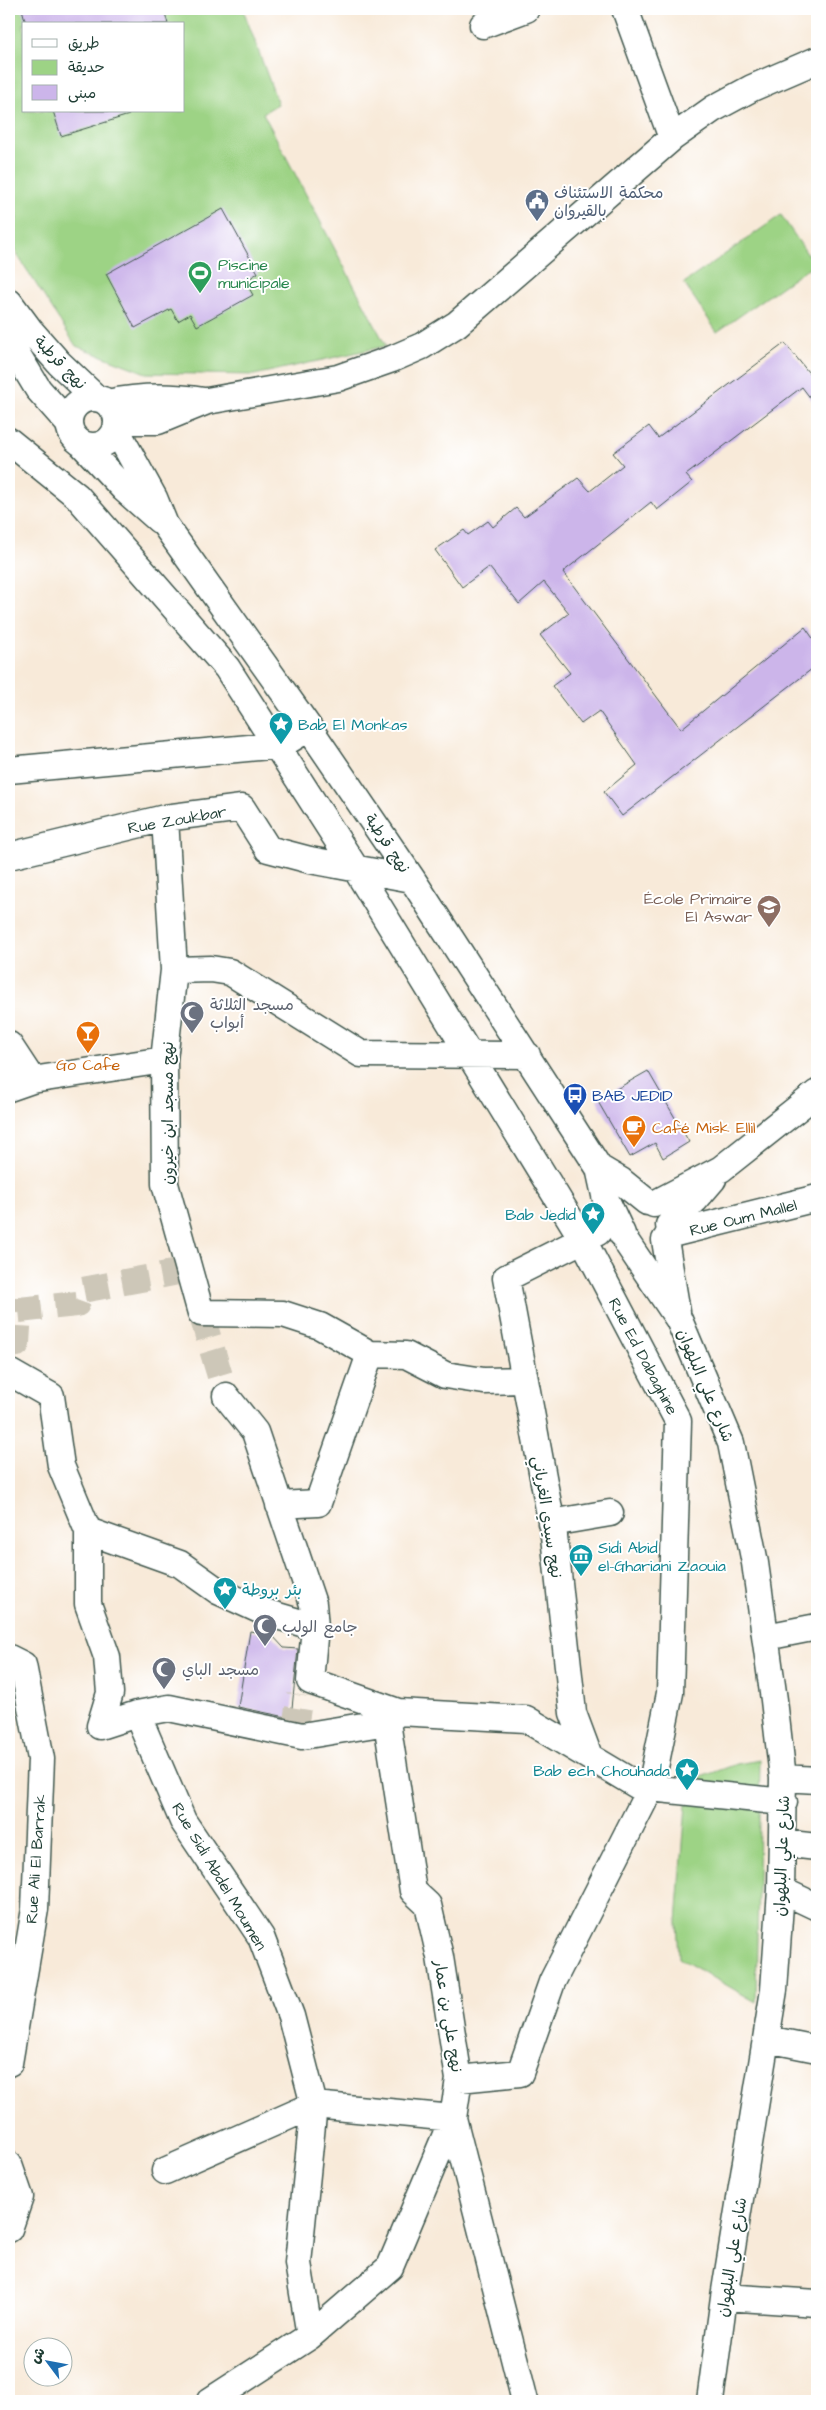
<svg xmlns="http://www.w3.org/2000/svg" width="826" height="2410" font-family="'Architects Daughter','Playpen Sans Arabic',sans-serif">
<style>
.green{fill:#9dd385;stroke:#5e885c;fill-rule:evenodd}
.building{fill:#ccb5ea}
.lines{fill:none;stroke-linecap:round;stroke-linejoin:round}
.minor-tunnel{stroke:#cdc7b8;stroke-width:26;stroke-dasharray:26 13;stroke-linecap:butt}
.minor-casing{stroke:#40574d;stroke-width:29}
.minor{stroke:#fff;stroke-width:26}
.labels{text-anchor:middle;stroke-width:4;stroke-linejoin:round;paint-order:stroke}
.service-label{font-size:16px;fill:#4e5e75;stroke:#fff;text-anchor:start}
.leisure-label{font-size:16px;fill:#27864d;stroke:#fff;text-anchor:start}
.street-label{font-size:16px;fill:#1f3d34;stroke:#fff}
.culture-label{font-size:16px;fill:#0d838f;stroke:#fff;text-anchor:start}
.education-label{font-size:16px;fill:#785e54;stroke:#fff;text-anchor:end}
.worship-label{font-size:16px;fill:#5b616d;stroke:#fff;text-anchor:start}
.food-label{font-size:16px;fill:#c56008;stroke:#fff}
.transit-label{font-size:16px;fill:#164399;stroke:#fff;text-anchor:start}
</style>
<rect width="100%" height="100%" fill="#fff"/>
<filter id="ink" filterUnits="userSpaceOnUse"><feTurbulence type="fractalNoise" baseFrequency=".02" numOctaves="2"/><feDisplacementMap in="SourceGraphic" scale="10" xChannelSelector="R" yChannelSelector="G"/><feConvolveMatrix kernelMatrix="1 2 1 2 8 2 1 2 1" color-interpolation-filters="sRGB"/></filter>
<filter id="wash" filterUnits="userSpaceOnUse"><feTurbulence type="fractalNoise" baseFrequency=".0096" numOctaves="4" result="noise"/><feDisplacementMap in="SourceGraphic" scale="20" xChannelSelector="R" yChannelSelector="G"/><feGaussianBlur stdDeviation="1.12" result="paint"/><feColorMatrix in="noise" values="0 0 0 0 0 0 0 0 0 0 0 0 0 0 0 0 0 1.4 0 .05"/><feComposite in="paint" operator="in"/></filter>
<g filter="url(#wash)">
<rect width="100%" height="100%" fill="#f8ead9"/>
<path class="green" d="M9,9H243L278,104L263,113L386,346L254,375L146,373L76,346L9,242V222L17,219L9,194ZM24,24H184V111H24Z
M781,215L814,264L717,332L684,283Z
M760,1760L756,2002L679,1958L677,1922L687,1791L690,1781L737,1764Z"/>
<g id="blocks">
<path class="building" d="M22,9H164L168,24H26Z
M53,111H128L129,115L61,136Z
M223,209L258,273L245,281L253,295L197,326L190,314L178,321L171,309L135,328L106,274Z
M785,343L812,377L817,373V407L802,387L686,475L692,482L657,510L651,502L563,572L681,729L805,627L817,644V665L622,816L604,792L637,765L599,711L581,724L552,686L570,673L540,635L569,613L544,582L519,604L489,567L462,587L435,550L464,530L468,535L488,521L493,527L516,508L524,517L578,478L590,491L623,465L613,453L649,426L658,438Z
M648,1071L689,1142L663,1158L655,1143L630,1157L597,1100Z
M250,1631L272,1635L284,1648L298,1649L291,1718L238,1707Z"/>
</g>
</g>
<g filter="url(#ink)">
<use href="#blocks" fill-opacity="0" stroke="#40574d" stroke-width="1"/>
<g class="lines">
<path class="minor-tunnel" d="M201,1313L226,1396
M9,1345L17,1344L19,1310L77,1304L82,1290L189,1270
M294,1734L300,1695"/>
<defs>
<path id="minor" d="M625,9L672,138
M483,25L526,9
M9,302L29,329L59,363L96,398
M9,341L38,389L69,424
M69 422a24 24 0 1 1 48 0a24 24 0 1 1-48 0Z
M107,403C140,396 171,396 204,401
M117,421H158L207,401L338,378L392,359L422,346L457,324L672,138L713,109L752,88L817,60
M116,429L154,498L165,525L309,728L412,879L599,1168L606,1200L622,1234
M9,441L77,496L227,668L354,866L583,1240L678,1421L670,1693L651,1787L552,1982L520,2073L459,2079
M82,444L124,489L159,520
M9,770L281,745L309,728
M165,818L174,970L164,1060L165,1184L201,1313L283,1314L320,1326L370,1354
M9,856L165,818L242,808L268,849L310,860L412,879
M174,970L211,969L230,972L361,1054L527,1055
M9,1045L32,1080
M9,1088L32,1080L164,1060
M599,1168L621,1181L647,1202
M654,1204L721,1169L817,1093
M669,1225L695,1200L713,1179
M668,1235L817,1198
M665,1240L677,1312
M627,1243L679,1320L731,1443L755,1563L774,1700L783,1778L781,1890L774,1990L724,2297L710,2401
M9,1372L51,1396L61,1466L88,1531V1604L107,1657L110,1693L100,1726
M226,1396L255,1432L313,1604L315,1627L310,1681L398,1712
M279,1505L318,1503L370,1354L406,1355L445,1375L484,1381L524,1380
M551,1523L610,1513
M88,1531L180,1564L218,1591L264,1612L315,1627
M766,1637L817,1627
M9,1658L23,1665L41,1759L35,1909L9,2063
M137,1714L183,1821L261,1937L291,2016L314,2105L298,2263L310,2336
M387,1722L413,1891L428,1905L440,1957L459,2079L453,2118L525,2401
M100,1726L137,1714L169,1708L302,1736L387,1722L398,1712L526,1719L640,1787L784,1802
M589,1756L573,1713L554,1536L506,1278L598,1232
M783,1778L817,1780
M782,1843L817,1847
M781,1890L817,1907
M767,2039L817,2049
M9,2165L20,2197L9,2229
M165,2171L314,2105L453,2118L390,2267L310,2336L210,2401
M724,2297L817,2303"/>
</defs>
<use href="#minor" class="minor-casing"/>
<use href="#minor" class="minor"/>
</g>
</g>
<defs>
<symbol id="civic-pin" viewBox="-11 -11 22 30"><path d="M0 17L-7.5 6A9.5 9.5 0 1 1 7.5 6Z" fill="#5c6f8a" stroke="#fff"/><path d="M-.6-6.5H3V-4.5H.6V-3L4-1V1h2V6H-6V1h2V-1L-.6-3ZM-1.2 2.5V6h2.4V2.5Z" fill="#fff"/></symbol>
<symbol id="stadium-pin" viewBox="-11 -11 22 30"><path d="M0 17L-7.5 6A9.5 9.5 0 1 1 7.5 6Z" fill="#2e9e5b" stroke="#fff"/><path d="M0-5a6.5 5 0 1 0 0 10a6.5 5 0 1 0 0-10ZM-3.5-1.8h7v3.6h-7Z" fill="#fff"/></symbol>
<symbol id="sight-pin" viewBox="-11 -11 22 30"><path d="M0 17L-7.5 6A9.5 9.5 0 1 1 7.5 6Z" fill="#0f9aa8" stroke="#fff"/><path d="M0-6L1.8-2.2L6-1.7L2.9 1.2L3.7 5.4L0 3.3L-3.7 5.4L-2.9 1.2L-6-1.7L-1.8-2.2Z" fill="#fff"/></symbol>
<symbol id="school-pin" viewBox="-11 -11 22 30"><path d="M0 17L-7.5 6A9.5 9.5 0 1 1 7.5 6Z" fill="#8d6e63" stroke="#fff"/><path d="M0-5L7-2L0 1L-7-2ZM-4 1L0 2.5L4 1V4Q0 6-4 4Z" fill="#fff"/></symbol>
<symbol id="mosque-pin" viewBox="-11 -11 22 30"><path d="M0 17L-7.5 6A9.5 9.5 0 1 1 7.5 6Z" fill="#6b7280" stroke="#fff"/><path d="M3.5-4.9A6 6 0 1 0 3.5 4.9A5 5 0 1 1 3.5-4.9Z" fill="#fff"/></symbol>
<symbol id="bar-pin" viewBox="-11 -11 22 30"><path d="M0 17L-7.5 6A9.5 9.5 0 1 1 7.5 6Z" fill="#e8710a" stroke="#fff"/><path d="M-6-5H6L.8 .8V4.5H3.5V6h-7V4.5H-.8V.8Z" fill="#fff"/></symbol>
<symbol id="bus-pin" viewBox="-11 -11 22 30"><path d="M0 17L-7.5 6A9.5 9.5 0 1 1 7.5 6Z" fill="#1a4fb4" stroke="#fff"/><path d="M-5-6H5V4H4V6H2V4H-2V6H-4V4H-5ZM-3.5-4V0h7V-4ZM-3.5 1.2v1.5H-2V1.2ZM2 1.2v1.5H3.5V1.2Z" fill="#fff"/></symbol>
<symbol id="cafe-pin" viewBox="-11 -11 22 30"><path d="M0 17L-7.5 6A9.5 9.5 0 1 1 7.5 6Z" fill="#e8710a" stroke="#fff"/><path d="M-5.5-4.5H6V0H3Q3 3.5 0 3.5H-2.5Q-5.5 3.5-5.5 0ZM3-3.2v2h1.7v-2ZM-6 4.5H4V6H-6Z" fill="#fff"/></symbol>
<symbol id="museum-pin" viewBox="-11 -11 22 30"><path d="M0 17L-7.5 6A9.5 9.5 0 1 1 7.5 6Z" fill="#0f9aa8" stroke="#fff"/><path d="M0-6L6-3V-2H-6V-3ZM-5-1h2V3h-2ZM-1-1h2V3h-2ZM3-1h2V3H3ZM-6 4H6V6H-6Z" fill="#fff"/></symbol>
</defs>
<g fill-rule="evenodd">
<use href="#civic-pin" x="523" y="187" width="28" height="38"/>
<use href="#stadium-pin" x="186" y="259" width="28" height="38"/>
<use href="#sight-pin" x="267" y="710" width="28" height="38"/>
<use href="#school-pin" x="755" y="893" width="28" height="38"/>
<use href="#mosque-pin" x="178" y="999" width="28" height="38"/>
<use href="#bar-pin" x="74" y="1019" width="28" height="38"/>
<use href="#bus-pin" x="561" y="1081" width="28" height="38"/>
<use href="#cafe-pin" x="620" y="1113" width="28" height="38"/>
<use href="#sight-pin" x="579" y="1200" width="28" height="38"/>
<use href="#museum-pin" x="567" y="1542" width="28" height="38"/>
<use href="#sight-pin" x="211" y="1575" width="28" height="38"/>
<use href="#mosque-pin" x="251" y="1612" width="28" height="38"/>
<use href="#mosque-pin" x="150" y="1655" width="28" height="38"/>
<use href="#sight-pin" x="673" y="1756" width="28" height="38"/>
</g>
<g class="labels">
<g class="service-label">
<text x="554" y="198">محكمة الاستئناف<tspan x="554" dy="18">بالقيروان</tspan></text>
</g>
<g class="leisure-label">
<text x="218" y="270">Piscine<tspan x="218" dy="18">municipale</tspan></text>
</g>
<g class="street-label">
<text transform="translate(61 362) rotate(46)" y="6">نهج قرطبة</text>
<text transform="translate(177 819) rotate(-10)" y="6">Rue Zoukbar</text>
<text transform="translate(388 843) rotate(56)" y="6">نهج قرطبة</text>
<text transform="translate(167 1113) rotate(-90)" y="6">نهج مسجد ابن خيرون</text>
<text transform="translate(743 1217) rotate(-14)" y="6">Rue Oum Mallel</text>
<text transform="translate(644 1356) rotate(62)" y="6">Rue Ed Dabaghine</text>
<text transform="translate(706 1385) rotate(67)" y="6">شارع علي البلهوان</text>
<text transform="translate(548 1517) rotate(81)" y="6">نهج سيدي الغرياني</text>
<text transform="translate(781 1856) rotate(-88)" y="6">شارع علي البلهوان</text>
<text transform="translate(35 1859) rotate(-86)" y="6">Rue Ali El Barrak</text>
<text transform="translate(220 1876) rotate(59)" y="6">Rue Sidi Abdel Moumen</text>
<text transform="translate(449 2016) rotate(81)" y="6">نهج علي بن عمار</text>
<text transform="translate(731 2257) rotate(-81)" y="6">شارع علي البلهوان</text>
</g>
<g class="culture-label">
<text x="298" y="730">Bab El Monkas</text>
<text x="576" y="1220" text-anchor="end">Bab Jedid</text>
<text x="598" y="1553">Sidi Abid<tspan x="598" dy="18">el-Ghariani Zaouia</tspan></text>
<text x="242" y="1595">بئر بروطة</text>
<text x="670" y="1776" text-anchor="end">Bab ech Chouhada</text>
</g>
<g class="education-label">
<text x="752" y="904">École Primaire<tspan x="752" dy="18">El Aswar</tspan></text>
</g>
<g class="worship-label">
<text x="210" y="1010">مسجد الثلاثة<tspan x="210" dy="18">أبواب</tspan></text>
<text x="282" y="1632">جامع الولب</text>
<text x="182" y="1675">مسجد الباي</text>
</g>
<g class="food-label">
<text x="88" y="1070">Go Cafe</text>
<text x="652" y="1133" text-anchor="start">Café Misk Ellil</text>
</g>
<g class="transit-label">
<text x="592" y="1101">BAB JEDID</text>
</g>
</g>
<rect width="826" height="2410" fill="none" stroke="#fff" stroke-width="30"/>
<rect x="22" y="22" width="162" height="90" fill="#ffffff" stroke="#a5b1ae"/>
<rect x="32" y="39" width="25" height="8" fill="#ffffff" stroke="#a5b1ae"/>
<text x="68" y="48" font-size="15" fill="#1f3d34">طريق</text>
<rect x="32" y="60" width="25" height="15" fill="#9dd385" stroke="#a5b1ae"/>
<text x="68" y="72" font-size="15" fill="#1f3d34">حديقة</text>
<rect x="32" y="85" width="25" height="15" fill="#ccb5ea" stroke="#a5b1ae"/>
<text x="68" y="98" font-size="15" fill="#1f3d34">مبنى</text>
<g transform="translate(48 2362) rotate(302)"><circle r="24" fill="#ffffff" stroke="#a5b1ae"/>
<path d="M0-4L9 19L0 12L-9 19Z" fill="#1f6fb2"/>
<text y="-8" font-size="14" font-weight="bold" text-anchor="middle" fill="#1f3d34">ش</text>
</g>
</svg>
